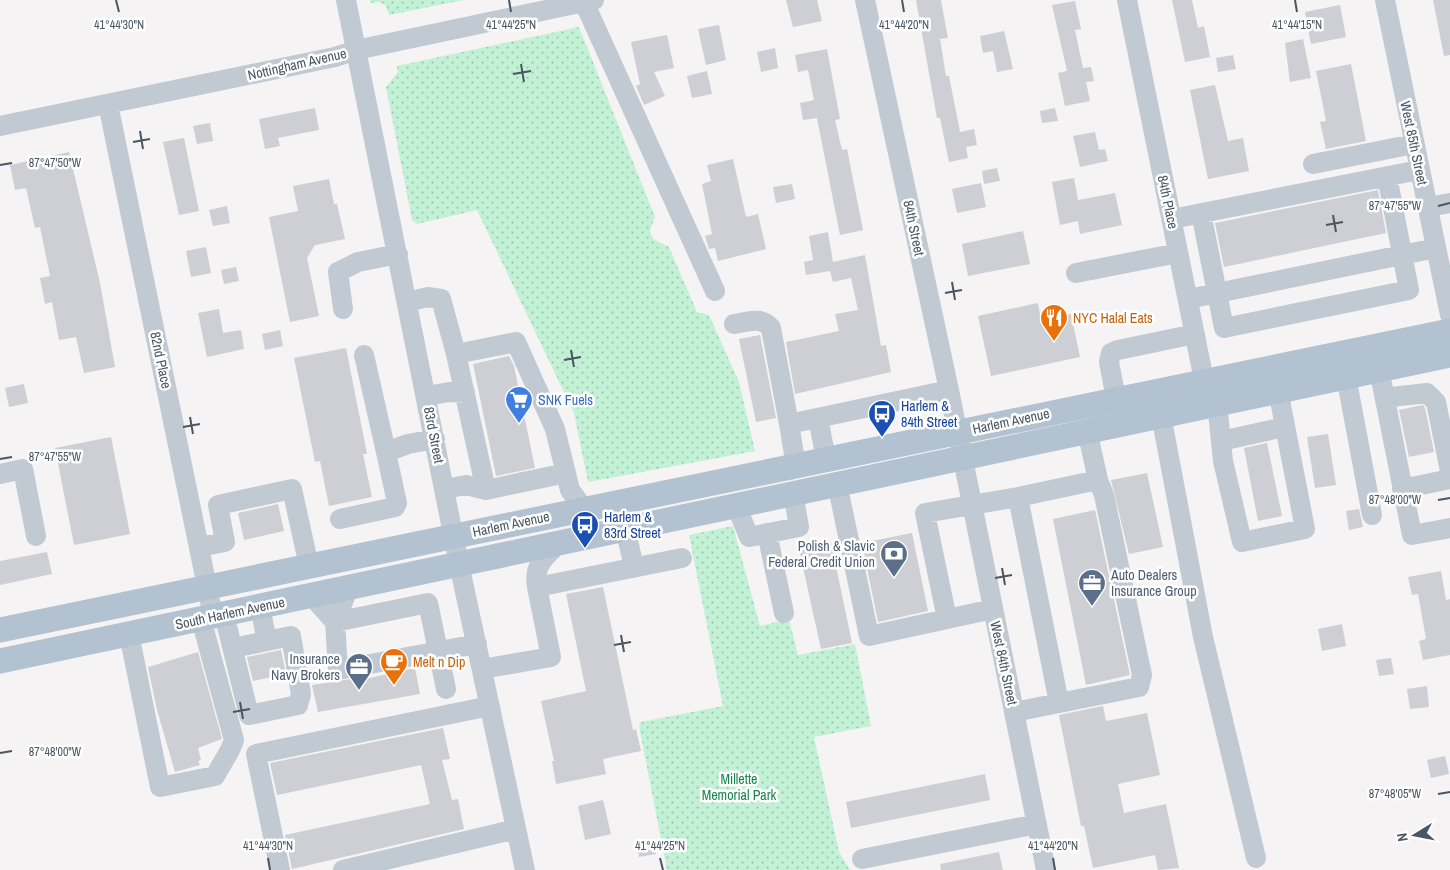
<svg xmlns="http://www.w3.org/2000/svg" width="1450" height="870" font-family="'Archivo Narrow',sans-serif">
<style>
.grass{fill:url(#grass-dots)}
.building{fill:#cdcfd5}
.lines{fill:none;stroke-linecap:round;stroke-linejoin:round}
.minor{stroke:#c1cad2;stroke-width:20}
.major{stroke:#b3c2d1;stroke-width:25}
.ticks{fill:none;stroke:#4a5661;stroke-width:2}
.labels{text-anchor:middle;stroke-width:5;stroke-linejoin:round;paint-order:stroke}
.street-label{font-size:14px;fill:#4a5661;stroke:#fff}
.food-label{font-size:14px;fill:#c56008;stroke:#fff;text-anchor:start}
.shop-label{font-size:14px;fill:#366cbe;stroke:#fff;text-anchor:start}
.transit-label{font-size:14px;fill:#164399;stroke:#fff;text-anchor:start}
.service-label{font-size:14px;fill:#4e5e75;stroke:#fff;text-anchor:end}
.park-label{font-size:14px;fill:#17864f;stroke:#fff}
.ticks-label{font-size:12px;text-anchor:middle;fill:#4a5661;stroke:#fff;stroke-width:5;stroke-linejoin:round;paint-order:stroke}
</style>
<defs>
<pattern id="grass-dots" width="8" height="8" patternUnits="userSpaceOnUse" patternTransform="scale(1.25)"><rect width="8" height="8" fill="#c3f1d5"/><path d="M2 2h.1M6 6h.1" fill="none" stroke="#a0c6b0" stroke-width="1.8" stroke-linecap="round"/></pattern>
</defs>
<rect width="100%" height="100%" fill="#f5f3f3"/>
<path class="grass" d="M370,0H464L389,15L386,6L380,2L371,3Z
M579,27L655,217L650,230L653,239L669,247L697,312L709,315L739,382L755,451L588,482L574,413L477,210L417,224L412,220L386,87L398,72L397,66Z
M733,526L760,626L789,619L798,655L855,644L871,726L814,737L839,852L850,870H667L639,726L641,722L723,706L689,535Z"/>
<path class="building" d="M786,0H817L822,21L793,27Z
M916,0H941L948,38L940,39L946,76H949L960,132L974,129L977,145L966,147L968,158L949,162L940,118H937Z
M1172,0H1192L1198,28L1204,26L1210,57L1185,62Z
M1433,0H1450V55L1444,56Z
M1075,1L1081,29L1075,30L1083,68L1091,67L1094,81L1086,82L1090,101L1065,106L1058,73L1067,71L1052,5Z
M1340,5L1346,37L1311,44L1305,12Z
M719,25L726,60L706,65L698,29Z
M1004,31L1013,69L997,72L993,51L983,53L980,36Z
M667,35L674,68L654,72L665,96L644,105L636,86L640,84L631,42Z
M1303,39L1311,78L1290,82L1285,43Z
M775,48L778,68L761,72L757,52Z
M827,49L840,119L835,120L842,150L847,149L863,230L840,235L817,118L803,120L800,103L814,100L808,70L798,72L795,55Z
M1233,55L1236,69L1218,72L1216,58Z
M1351,64L1366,141L1326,149L1320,122L1326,121L1316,71Z
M707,71L712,94L692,98L687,76Z
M1215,85L1228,141L1243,138L1249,171L1208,179L1190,90Z
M315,108L319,130L278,138L280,146L265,149L259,119Z
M1055,108L1058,121L1042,123L1040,111Z
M210,123L213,141L197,144L193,126Z
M1095,132L1099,150L1105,149L1108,161L1080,167L1073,136Z
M184,138L199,211L179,215L163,142Z
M69,152L100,283L115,367L84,373L76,337L59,340L52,302L45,304L40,278L50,276L40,227L35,228L26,188L15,190L10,165Z
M733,159L746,217L758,214L766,249L718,261L715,248L709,249L705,236L712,234L702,184L711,181L707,165Z
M997,168L1000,181L984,184L982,171Z
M1074,178L1078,200L1115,193L1122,225L1080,234L1078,221L1060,225L1052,182Z
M329,179L334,204H337L345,239L315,245L307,258L319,316L290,322L269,217L298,211L293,186Z
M981,183L986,207L957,213L952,189Z
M792,184L795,199L776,203L773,187Z
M1378,190L1386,233L1224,267L1215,223Z
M227,206L230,223L213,226L209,210Z
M1023,231L1030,264L968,276L962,244Z
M828,232L833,262L865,255L881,346L886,345L891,372L795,394L786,342L839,331L835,314L858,310L851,278L833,282L830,271L806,275L804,262L813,260L809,236Z
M206,247L211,273L191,277L186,251Z
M236,267L239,281L224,284L221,270Z
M1038,303L1041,320L1071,314L1080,357L991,376L978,316Z
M219,309L223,333L241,330L244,349L207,357L198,313Z
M280,330L283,346L265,350L262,334Z
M760,335L776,418L756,422L739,339Z
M346,348L367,454H363L372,497L329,506L320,461L315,462L294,358Z
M509,356L514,366L535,468L496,476L473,364Z
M24,384L28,403L9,407L5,388Z
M1423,405L1425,408L1434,452L1409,457L1399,410Z
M1328,434L1336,485L1315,488L1307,437Z
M111,437L130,534L74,545L55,448Z
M1267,443L1282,516L1258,521L1244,448Z
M1147,473L1163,547L1129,554L1111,480Z
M278,504L284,531L244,540L238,513Z
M1359,509L1363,527L1349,530L1346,511Z
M1095,510L1130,675L1086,685L1053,519Z
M912,533L928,611L878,622L862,543Z
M831,542L852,643L821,649L799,549Z
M47,552L52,574L0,585V561Z
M1441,571L1446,600L1450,599V655L1423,660L1419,641L1426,639L1418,594L1412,595L1408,577Z
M603,587L633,730L636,729L641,751L603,759L606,774L556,784L552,761H554L541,701L586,691L566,594Z
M1342,624L1346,646L1322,651L1318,629Z
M281,650L286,674L253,681L247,657Z
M198,652L222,739L198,748L201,760L198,761L200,765L175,772L157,710L148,667Z
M1391,658L1394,674L1379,676L1376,660Z
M415,668L420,694L318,712L312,685L364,677L365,679Z
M1427,686L1429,707L1410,709L1407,689Z
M1103,706L1106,721L1147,713L1160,775L1118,784L1124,813L1166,804L1179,868L1158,870L1155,855L1093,868L1084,826H1081L1059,715Z
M443,728L450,759L442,760L452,800L458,799L464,829L292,869L285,835L430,804L421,765L277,795L270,763Z
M1445,756L1449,774L1431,778L1427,760Z
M985,774L990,800L851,828L846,802Z
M603,800L611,834L585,840L578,806Z
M653,840L656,854L639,857L636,842Z
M999,852L1003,870H941L940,864Z"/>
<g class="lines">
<path class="minor" d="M346,0L459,564L525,870
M865,0L949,390L1046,870
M1127,0L1207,395
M1385,0L1450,315
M584,2L715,291
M108,104L213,616
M0,126L335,57L356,50L594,0
M1313,164L1414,144
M1427,207L1450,203
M1201,213L1224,328L1409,290L1387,176
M1172,219L1419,170
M1076,273L1178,253
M1188,299L1436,248
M407,302L428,297L441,299L456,354
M343,309L338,272L358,262L398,254
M734,324C747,322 762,316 771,328L789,424L949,390
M364,355L386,452
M1379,369L1412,535L1450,528
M1346,376L1372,515
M1384,395L1391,397L1427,393L1436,402L1450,471
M427,396L449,392L465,393
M1116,399L1109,362L1111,353L1118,350L1195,334
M1217,403L1223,461L1242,542L1305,529L1278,390
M1161,415L1203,637L1256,858
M818,418L826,459
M789,424L796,466
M1221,441L1284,427
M566,473L486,490L456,354L516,342L555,429L570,490L584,509
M0,474L23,469L36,536
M837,483L869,636L993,609
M445,489L466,485L486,490
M1402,489L1450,479
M1018,497L1098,480L1087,430
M736,505L749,537L799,527L793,493
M340,519L395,507L397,503L386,452L408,444L435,439
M625,528L634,567
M767,533L784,613
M199,547L225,542L218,505L292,489L309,566
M537,587C533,564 545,558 560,542
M312,596L335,622L348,589
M224,614L249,715L298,705L301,694L291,636L267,641L260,607
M947,619L925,513L1018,497L1059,703
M129,634L160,787L215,776L230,750L234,740L201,619
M233,648L267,641
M482,669L551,657L537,587L682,558
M446,689L428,603L335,622L338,670L477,644
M1014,712L1139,687L1142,675L1104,495L1098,480
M862,859L1037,824
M280,870L256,754L490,706
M343,870L516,829"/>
<path class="major" d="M0,630L1450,331
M0,661L1450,355"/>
</g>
<path class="ticks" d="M116,0L119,12M509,0L511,12M902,0L904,12M1295,0L1297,12M521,64L524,82M513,74L531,71M140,131L143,149M133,142L150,139M0,165L12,163M1438,206L1450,203M1333,215L1336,232M1326,225L1343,222M952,282L955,300M945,293L962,290M571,350L574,367M564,360L581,357M190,417L193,434M183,427L200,424M0,459L12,457M1438,500L1450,498M1002,568L1005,585M995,578L1012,575M621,635L624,652M614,645L631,642M240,702L243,719M233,712L250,709M0,753L12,751M1438,794L1450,792M268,858L270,870M660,858L663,870M1053,858L1055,870"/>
<defs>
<symbol id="restaurant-pin" viewBox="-11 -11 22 30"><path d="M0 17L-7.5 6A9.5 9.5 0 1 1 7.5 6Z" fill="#e8710a" stroke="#fff"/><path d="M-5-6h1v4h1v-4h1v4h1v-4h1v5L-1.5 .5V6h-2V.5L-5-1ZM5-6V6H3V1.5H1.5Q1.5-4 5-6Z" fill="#fff"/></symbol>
<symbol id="supermarket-pin" viewBox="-11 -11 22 30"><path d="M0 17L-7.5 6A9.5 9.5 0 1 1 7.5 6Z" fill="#3f7fe0" stroke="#fff"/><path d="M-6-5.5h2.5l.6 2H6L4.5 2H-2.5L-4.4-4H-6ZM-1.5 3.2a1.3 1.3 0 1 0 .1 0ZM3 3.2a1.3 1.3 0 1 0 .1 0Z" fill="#fff"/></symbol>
<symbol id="bus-pin" viewBox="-11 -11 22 30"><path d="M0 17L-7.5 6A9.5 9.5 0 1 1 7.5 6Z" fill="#1a4fb4" stroke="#fff"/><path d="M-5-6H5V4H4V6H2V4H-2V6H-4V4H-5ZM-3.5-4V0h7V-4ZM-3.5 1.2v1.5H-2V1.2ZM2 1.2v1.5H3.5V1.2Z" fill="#fff"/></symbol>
<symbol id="bank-pin" viewBox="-11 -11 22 30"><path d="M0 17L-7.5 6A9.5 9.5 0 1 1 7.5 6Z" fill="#5c6f8a" stroke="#fff"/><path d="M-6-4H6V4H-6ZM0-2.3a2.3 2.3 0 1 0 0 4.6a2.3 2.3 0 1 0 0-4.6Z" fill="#fff"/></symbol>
<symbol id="office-pin" viewBox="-11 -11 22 30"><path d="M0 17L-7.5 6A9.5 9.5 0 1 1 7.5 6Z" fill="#5c6f8a" stroke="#fff"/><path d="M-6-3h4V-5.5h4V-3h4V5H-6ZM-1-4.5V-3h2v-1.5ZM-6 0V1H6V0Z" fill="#fff"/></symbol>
<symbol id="cafe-pin" viewBox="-11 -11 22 30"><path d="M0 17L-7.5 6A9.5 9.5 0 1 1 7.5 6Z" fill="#e8710a" stroke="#fff"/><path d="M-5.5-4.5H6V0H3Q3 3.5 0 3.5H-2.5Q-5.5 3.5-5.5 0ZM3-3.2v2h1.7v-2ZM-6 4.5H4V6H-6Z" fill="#fff"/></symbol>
</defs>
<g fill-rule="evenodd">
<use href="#restaurant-pin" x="1038" y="302" width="32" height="43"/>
<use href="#supermarket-pin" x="503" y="384" width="32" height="43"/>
<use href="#bus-pin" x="866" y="398" width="32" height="43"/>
<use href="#bus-pin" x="569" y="509" width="32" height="43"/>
<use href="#bank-pin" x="878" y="538" width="32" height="43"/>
<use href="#office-pin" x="1076" y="567" width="32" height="43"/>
<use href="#cafe-pin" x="378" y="646" width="32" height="43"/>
<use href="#office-pin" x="343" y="651" width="32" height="43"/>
</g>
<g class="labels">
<g class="street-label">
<text transform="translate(297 64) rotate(-13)" y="5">Nottingham Avenue</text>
<text transform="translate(1414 143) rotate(78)" y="5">West 85th Street</text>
<text transform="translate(1168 202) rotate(78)" y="5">84th Place</text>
<text transform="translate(914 228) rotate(78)" y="5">84th Street</text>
<text transform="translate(161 360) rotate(78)" y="5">82nd Place</text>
<text transform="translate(1011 421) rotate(-12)" y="5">Harlem Avenue</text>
<text transform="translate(434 435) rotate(79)" y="5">83rd Street</text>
<text transform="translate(511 524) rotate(-12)" y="5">Harlem Avenue</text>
<text transform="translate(230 613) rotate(-12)" y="5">South Harlem Avenue</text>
<text transform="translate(1004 663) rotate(78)" y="5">West 84th Street</text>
</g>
<g class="food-label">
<text x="1073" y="323">NYC Halal Eats</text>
<text x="413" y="667">Melt n Dip</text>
</g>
<g class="shop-label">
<text x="538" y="405">SNK Fuels</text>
</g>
<g class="transit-label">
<text x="901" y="411">Harlem &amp;<tspan x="901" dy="16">84th Street</tspan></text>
<text x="604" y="522">Harlem &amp;<tspan x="604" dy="16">83rd Street</tspan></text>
</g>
<g class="service-label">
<text x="875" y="551">Polish &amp; Slavic<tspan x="875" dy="16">Federal Credit Union</tspan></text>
<text x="1111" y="580" text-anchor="start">Auto Dealers<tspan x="1111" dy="16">Insurance Group</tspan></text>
<text x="340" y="664">Insurance<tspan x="340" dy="16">Navy Brokers</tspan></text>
</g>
<g class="park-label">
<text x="739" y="784">Millette<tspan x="739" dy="16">Memorial Park</tspan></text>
</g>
</g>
<g class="ticks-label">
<text x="119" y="29">41°44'30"N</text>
<text x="511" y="29">41°44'25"N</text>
<text x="904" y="29">41°44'20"N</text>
<text x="1297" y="29">41°44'15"N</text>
<text x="55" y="167">87°47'50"W</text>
<text x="1395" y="210">87°47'55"W</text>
<text x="55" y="461">87°47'55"W</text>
<text x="1395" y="504">87°48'00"W</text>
<text x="55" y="756">87°48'00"W</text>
<text x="1395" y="798">87°48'05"W</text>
<text x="268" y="850">41°44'30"N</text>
<text x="660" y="850">41°44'25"N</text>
<text x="1053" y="850">41°44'20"N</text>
</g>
<g transform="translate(1415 835) rotate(260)" stroke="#ffffff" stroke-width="4" paint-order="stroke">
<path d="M0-4L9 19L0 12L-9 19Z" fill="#4a5661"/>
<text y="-8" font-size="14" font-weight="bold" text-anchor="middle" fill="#4a5661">N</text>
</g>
</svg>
